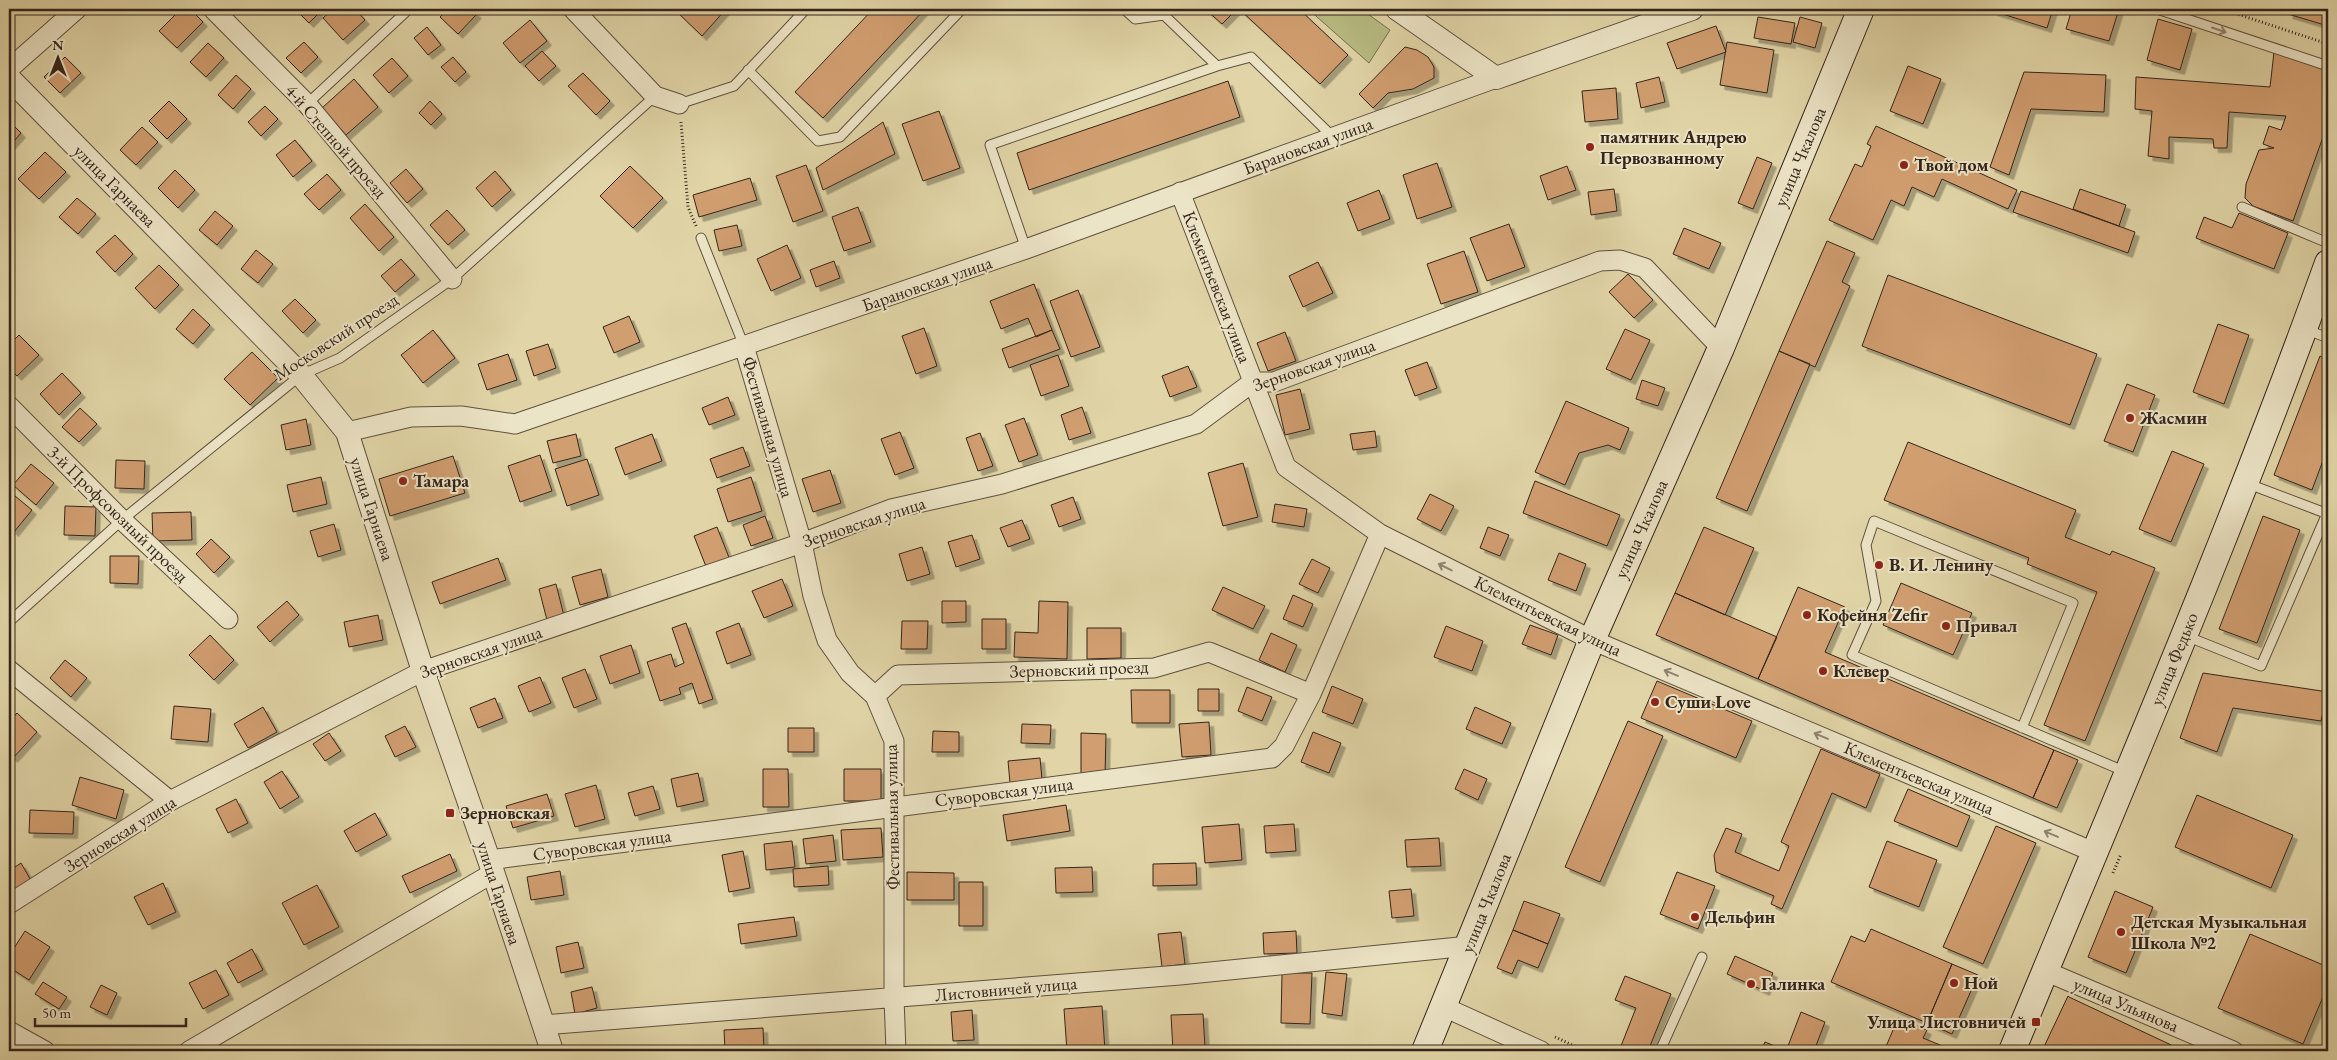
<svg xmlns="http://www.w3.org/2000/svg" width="2337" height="1060" font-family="'EB Garamond',serif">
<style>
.green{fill:#b8bc83;stroke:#767050}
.building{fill:#d19e6f;stroke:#34251c;filter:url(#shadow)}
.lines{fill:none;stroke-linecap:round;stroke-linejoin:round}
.service-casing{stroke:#5f513f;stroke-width:11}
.minor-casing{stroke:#5f513f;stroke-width:21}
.tertiary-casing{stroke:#5f513f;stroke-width:24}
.secondary-casing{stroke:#34251c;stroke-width:28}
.path{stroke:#34251c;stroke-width:3;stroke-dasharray:1 2.5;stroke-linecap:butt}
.service{stroke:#ece4c6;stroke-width:9}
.minor{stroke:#ece4c6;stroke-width:19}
.tertiary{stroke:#ece4c6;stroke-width:22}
.secondary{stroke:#ece4c6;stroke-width:26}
.oneway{stroke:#908471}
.poi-dot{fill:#8f2418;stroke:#ece4c6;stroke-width:2}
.labels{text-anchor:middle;stroke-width:4;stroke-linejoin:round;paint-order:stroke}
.poi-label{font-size:18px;font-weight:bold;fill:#34251c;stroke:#ece4c6;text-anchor:start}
.street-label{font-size:18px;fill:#34251c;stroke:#ece4c6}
</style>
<defs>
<filter id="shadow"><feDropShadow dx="4.5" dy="4.5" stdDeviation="0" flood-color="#0004"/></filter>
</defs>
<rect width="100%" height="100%" fill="#e1d5a7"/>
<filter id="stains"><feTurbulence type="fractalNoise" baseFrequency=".004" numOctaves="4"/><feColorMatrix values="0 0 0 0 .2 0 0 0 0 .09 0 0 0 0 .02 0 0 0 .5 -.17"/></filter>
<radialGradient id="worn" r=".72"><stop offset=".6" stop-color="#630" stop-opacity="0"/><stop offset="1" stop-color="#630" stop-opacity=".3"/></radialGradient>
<path class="green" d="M1308,9H1361L1390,30L1369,63Z"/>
<path class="building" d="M181,9H190L203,22L177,48L159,31Z
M295,9H315L319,13L309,23Z
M333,9H355L365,20L343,40L323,18Z
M448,9H471L477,14L458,34L440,17Z
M674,9H726L702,36Z
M873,9H925L823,118L795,92Z
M1205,9H1237L1222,24Z
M1239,9H1299L1348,55L1320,84Z
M1993,9H2053L2047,28L1993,11Z
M2072,9H2119L2109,41L2066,29Z
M2290,9H2328V26L2288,14Z
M1758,17L1795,23L1791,44L1754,38Z
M1800,17L1822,23L1815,48L1793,42Z
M2158,19L2192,29L2180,70L2147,60Z
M530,20L547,41L520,63L503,43Z
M1716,26L1726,52L1677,69L1667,43Z
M427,27L441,45L428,55L414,38Z
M304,42L318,57L301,73L286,58Z
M1727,42L1774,50L1767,93L1720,85Z
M208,43L224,58L206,77L190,62Z
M1405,47L1417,50L1428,57L1434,67V78L1413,89L1388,93L1373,108L1359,94Z
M542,51L556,66L539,81L525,66Z
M2274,52L2328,70V123L2293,221L2253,206L2245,198L2246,184L2259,150L2274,148L2263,144L2269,126L2281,130L2286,116L2229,112L2227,148H2214L2213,139L2169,137V159L2148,156L2152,111L2135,109L2136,77L2270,87Z
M65,57L81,73L60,93L44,77Z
M453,57L466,72L455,82L441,67Z
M392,58L408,76L389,93L373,75Z
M1908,66L1941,79L1923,124L1890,111Z
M2024,72L2106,75L2104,112L2031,109L2009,175L1990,167Z
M583,73L610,101L596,115L568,86Z
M236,75L251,89L233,109L218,95Z
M1659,77L1665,102L1641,108L1636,83Z
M354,79L378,107L346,135L322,108Z
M1228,81L1240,117L1029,190L1017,153Z
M1616,88L1618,119L1585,122L1582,91Z
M169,101L187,119L167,139L149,121Z
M430,101L442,114L431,125L419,113Z
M265,106L278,119L261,136L248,122Z
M939,111L960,168L923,181L902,124Z
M9,121L21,133L9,147Z
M883,122L895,154L823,190L816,168Z
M1876,126L2017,190L2008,209L1942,179L1934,197L1912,187L1904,206L1891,200L1873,240L1829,220L1855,164L1862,167L1871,146L1867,144Z
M142,127L158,142L136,165L120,150Z
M295,140L312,161L293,177L276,155Z
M45,152L66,172L39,199L18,179Z
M1757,157L1772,163L1753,209L1738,203Z
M1437,163L1452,207L1417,219L1403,175Z
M806,165L823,211L793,222L776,176Z
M630,166L663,198L633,228L600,196Z
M1567,166L1576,190L1548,200L1540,176Z
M406,169L423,189L407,203L390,183Z
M175,170L195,190L178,208L158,188Z
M495,171L511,190L492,207L476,188Z
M327,174L341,190L319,210L304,194Z
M750,178L757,200L699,217L693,195Z
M1614,189L1617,211L1591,215L1588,192Z
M2080,189L2126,205L2119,226L2073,209Z
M1379,190L1390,219L1358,231L1347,203Z
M2021,191L2135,232L2128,253L2013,212Z
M77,198L96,214L78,234L59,217Z
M365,204L394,237L379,251L350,218Z
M858,207L871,242L844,251L832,217Z
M447,210L465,230L448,245L430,225Z
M215,211L233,226L217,245L199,230Z
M2239,213L2288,233L2274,269L2196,238L2204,217L2232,228Z
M1509,224L1525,267L1487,281L1470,238Z
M737,225L742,246L719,251L714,230Z
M1684,228L1721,243L1709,269L1673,254Z
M115,235L133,254L115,272L96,252Z
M1827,241L1855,253L1842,282L1850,286L1815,367L1779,351Z
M787,245L801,278L771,291L757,259Z
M256,250L273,264L258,283L241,269Z
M1464,251L1478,292L1441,304L1427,264Z
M401,259L415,275L395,292L381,276Z
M834,261L840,278L816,287L810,270Z
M1318,262L1333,293L1303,307L1289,276Z
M159,265L179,285L155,309L135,288Z
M1628,274L1653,300L1634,318L1609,292Z
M1888,275L2097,354L2070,425L1862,346Z
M1034,284L1052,330L1036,337L1028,318L1001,329L990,301Z
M1078,290L1100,347L1071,357L1050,301Z
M295,299L316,320L303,333L282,311Z
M193,309L210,325L193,344L176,329Z
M629,316L640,342L614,353L603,327Z
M2218,324L2249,335L2224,404L2193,392Z
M924,328L937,366L916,374L902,336Z
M1625,329L1650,340L1631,380L1606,369Z
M433,330L455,358L423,383L401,355Z
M1052,330L1060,349L1009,368L1002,349Z
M1285,332L1296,361L1268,371L1257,343Z
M19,335L39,355L17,376L9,368V345Z
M548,344L556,368L534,376L526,351Z
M1779,351L1810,364L1747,511L1716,498Z
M252,352L278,378L250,405L224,379Z
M508,354L517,380L487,390L478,364Z
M1058,355L1069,386L1041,396L1030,365Z
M2320,356L2328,360V447L2312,490L2274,475Z
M1427,362L1437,388L1415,396L1405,370Z
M1188,366L1197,387L1170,397L1162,376Z
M62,373L81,393L59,415L40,394Z
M1642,380L1665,388L1658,406L1636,399Z
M2127,384L2155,395L2133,452L2104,441Z
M1300,389L1310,429L1285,435L1276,395Z
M728,397L735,415L709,425L702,408Z
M1566,401L1629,428L1620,450L1608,445L1579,453L1565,485L1535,472Z
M1082,407L1091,433L1069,440L1061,415Z
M80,408L97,424L79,442L62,427Z
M1024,418L1038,455L1019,462L1005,425Z
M306,419L311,445L286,450L281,425Z
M1375,431L1377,447L1353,450L1350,434Z
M900,432L914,468L895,475L881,439Z
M980,433L993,466L978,471L966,438Z
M576,434L581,456L553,463L547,441Z
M652,434L662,461L625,475L615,448Z
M1908,442L2076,510L2065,537L2110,555L2112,551L2155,568L2085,741L2044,725L2097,592L2027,564L2029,558L1884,500Z
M743,447L750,466L717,478L710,459Z
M2172,451L2204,464L2171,542L2139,529Z
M540,455L552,491L520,502L508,466Z
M453,456L465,493L390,516L379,479Z
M587,459L599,495L567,506L555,469Z
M116,460L145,461L144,489L115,488Z
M1243,463L1258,517L1223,526L1208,473Z
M31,464L54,483L36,505L13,485Z
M830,470L841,503L813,512L802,479Z
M321,477L327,504L293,512L287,485Z
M751,477L762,511L728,522L717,489Z
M1535,481L1620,515L1607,546L1523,513Z
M9,491L32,510L14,532L9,527Z
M1430,494L1454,506L1441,531L1417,519Z
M1073,497L1081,519L1059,527L1051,505Z
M1275,504L1307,509L1304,527L1272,522Z
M65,506L96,507L95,536L64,535Z
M191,512L192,540L153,541L152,513Z
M765,516L773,538L751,546L743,525Z
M2263,516L2300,530L2257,643L2219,629Z
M1022,520L1030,539L1008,547L1000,528Z
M334,524L341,550L318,557L310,531Z
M717,527L730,560L707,569L694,536Z
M1488,527L1509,535L1500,556L1480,548Z
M1704,527L1754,548L1725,615L1675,593Z
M972,535L980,559L956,567L948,542Z
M211,539L230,557L214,573L196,554Z
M922,547L930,574L907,581L899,554Z
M1559,553L1586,564L1576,591L1548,580Z
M110,556H139L138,584L110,583Z
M498,558L506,580L440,604L432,582Z
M1312,559L1330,568L1318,593L1299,584Z
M601,569L608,597L580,605L572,577Z
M782,579L793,606L764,618L752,591Z
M1901,583L1972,613L1953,655L1883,625Z
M556,584L565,620L548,624L539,589Z
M1223,587L1265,606L1253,629L1212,610Z
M1798,587L1845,607L1825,652L2054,750L2033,798L1758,679Z
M1675,593L1777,637L1758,679L1656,635Z
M1293,595L1313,604L1303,627L1283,619Z
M287,601L299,615L270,642L257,627Z
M942,601H966V622L942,623Z
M1039,601L1068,602L1067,659L1014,657L1015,632L1038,633Z
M378,615L383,640L349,647L344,622Z
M982,619H1006V649H982Z
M902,621H928L927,649H901Z
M686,623L713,699L699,704L692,683L679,688L681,694L660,701L647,662L671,654L675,667L684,663L672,628Z
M739,623L751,655L727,664L716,632Z
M1530,625L1558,635L1551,655L1522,644Z
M1446,626L1483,641L1472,671L1434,657Z
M1087,628H1121V658L1087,659Z
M1271,633L1297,645L1285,672L1259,660Z
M210,635L234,660L214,680L189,655Z
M631,645L640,673L610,684L600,656Z
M65,660L87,678L71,697L50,678Z
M585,669L597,699L574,708L562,678Z
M2203,673L2328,692L2321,721L2233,708L2217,752L2180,738Z
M540,677L551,703L529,712L518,686Z
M1657,681L1752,721L1736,758L1641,718Z
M1332,686L1363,699L1353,724L1322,712Z
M1247,687L1272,697L1262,721L1238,711Z
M1198,689H1219V711H1198Z
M1131,690H1170V723H1132Z
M495,698L503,718L478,728L470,708Z
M174,706L211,709L208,742L171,739Z
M263,707L277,732L248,748L234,724Z
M1475,707L1511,723L1502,744L1466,729Z
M17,713L37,732L13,758L9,754V722Z
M1628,721L1663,736L1600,882L1565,867Z
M1209,722L1211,755L1182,757L1179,724Z
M1022,724L1051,725L1050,744L1021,743Z
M405,726L416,747L395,757L385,736Z
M788,728H814V752H788Z
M933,731L959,732V752H932Z
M1313,732L1341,743L1329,773L1301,762Z
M329,733L341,751L325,761L313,744Z
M1081,733L1106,734L1105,776H1081Z
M1821,749L1880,774L1866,808L1832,793L1782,909L1771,904L1774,896L1716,872L1714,855L1726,828L1742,834L1735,852L1779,871L1789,846L1781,842Z
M2054,750L2078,760L2057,808L2033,798Z
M1040,758L1042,779L1010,783L1008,761Z
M763,769H788L789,807H763Z
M844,769H881V801H844Z
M1464,769L1487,779L1478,800L1455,789Z
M282,771L299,797L280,809L264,782Z
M698,773L704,801L677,807L671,779Z
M80,777L124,790L116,819L72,805Z
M596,785L605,819L575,827L565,794Z
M653,786L660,809L635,816L628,793Z
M1908,789L1970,816L1957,847L1894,821Z
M547,794L554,816L513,828L506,806Z
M2197,795L2293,835L2271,888L2175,847Z
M236,799L248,823L228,833L216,809Z
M1066,805L1070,831L1007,841L1003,815Z
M30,810L74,812L73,834L29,833Z
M375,813L387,835L356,852L344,831Z
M1239,824L1242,860L1205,863L1202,827Z
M1294,824L1296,851L1266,853L1264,826Z
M1996,826L2036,843L1983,964L1943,947Z
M881,828L883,857L843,860L841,830Z
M833,835L836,861L806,864L803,839Z
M1439,838L1441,866L1407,867L1405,840Z
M792,841L795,867L766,870L764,844Z
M1887,841L1937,860L1919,907L1869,887Z
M743,851L750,888L729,892L722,855Z
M450,854L457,871L410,893L402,876Z
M21,863L33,884L11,896L9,892V871Z
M1196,863L1197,885L1153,886V864Z
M828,866L829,885L794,887L793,869Z
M1092,867L1093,892L1056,893L1055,868Z
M560,871L564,895L531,900L527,877Z
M907,872L954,873V900H907Z
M1677,872L1715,886L1698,929L1660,914Z
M959,882H983V926H959Z
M163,883L176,912L148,925L134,897Z
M317,885L339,927L304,945L282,903Z
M1411,889L1414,916L1392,918L1389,891Z
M2115,891L2153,907L2126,973L2088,957Z
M1524,901L1560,914L1548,944L1513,930Z
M794,917L797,936L741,944L738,924Z
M1871,929L1952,964L1927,1023L1831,982L1851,936L1865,942Z
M1513,930L1548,944L1538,968L1518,960L1512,974L1497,968Z
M25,931L50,947L29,980L9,967V956Z
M1296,931L1297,953L1264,954L1263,933Z
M1181,932L1185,964L1162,967L1158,934Z
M2250,934L2328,967V985L2303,1044L2218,1008Z
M578,942L584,968L561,973L556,947Z
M252,949L263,970L238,983L227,963Z
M1735,956L1773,973L1765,991L1727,974Z
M1952,964L1978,975L1952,1034L1927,1023Z
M216,970L229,995L203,1009L189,983Z
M1326,972L1347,974L1342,1016L1322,1013Z
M1282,973H1312L1310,1024L1281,1023Z
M1625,976L1671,994L1648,1051H1619L1636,1008L1615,1000Z
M43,982L67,997L59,1009L35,994Z
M101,985L117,993L107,1015L90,1007Z
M592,987L597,1008L575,1014L571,992Z
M2068,996L2069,997L2184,1051H2101L2090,1046L2088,1051H2042Z
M1102,1006L1105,1051H1067L1064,1009Z
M972,1010L974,1040L953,1041L951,1012Z
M1801,1012L1825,1022L1814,1051H1801L1788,1046Z
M1203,1014L1205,1047L1194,1048V1051H1173L1171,1015Z
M1898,1018L1927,1030L1923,1038L1945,1047L1943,1051H1889L1885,1049Z
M763,1028L764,1051H725L724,1030Z
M1765,1042L1787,1051H1761Z
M915,1049H939V1051H915Z"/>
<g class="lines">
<defs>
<path id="service" d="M1124,9L1135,19L1164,15L1217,66L1251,57L1333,137
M2157,9L2328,66
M748,70L818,141L840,137L962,9
M307,104L409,9
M679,104L734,86L806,9
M2242,207L2328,243
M701,238L744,346
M1026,249L990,145L1217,66
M2305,329L2328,338
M2246,483L2328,514
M9,622L122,520L301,375L340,358L452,279L655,96
M2186,636L2261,666L2328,511
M2022,728L2073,603L1874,521L1866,545L1876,601L1852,655L2126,772
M1660,1051L1702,957"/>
<path id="minor" d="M213,9L307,104L452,279
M573,9L655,96L679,104
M9,69L77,9
M1180,192L1286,467L1380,534L1592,640L2096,853
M744,346L802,543L813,596L827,640L850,673L875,696L894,741V998L896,1051
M9,406L122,520L228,619
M347,432L411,417L461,416L515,424L1026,249L1496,78
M9,670L170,801
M875,696L898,675L1154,668L1209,652L1311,694
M489,860L1272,758L1284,746L1311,694L1380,534
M9,904L170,801L423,671L802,543L891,509L1002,484L1196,424L1253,382H1274L1600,261L1620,260L1645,268L1721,348
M2045,971L2233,1051
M1444,1007L1541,1051
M543,1025L1180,975L1469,946
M9,1031L45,1051
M189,1051L493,873"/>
<path id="tertiary" d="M1397,9L1496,78L1692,9
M9,78L301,375L347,432L423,671L489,860L552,1051"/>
<path id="secondary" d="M1425,1051L1592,640L1721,348L1861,9
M2012,1051C2120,790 2232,530 2328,263"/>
</defs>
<use href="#service" class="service-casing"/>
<use href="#minor" class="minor-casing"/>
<use href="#tertiary" class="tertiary-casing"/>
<use href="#secondary" class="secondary-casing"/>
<path class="path" d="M2222,9L2328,44
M681,122L688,207L696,226
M2113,873L2121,854
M1555,1037L1585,1051"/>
<use href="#service" class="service"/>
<use href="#minor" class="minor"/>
<use href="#tertiary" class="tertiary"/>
<use href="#secondary" class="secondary"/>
</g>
<defs><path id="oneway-shaft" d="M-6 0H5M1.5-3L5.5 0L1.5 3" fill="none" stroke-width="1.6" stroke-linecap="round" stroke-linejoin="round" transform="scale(1.25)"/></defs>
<g class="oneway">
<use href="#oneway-shaft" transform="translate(2219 30) rotate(19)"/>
<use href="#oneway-shaft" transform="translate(1445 567) rotate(-154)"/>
<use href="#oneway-shaft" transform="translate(1671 673) rotate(-157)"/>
<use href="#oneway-shaft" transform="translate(1821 736) rotate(-157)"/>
<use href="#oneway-shaft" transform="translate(2051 834) rotate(-157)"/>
</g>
<g class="poi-dot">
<circle cx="1590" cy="147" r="5"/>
<circle cx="1904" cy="165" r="5"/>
<circle cx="2130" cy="418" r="5"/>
<circle cx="403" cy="481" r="5"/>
<circle cx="1879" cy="565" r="5"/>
<circle cx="1807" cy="615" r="5"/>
<circle cx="1946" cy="626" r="5"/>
<circle cx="1823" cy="671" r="5"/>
<circle cx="1655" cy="702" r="5"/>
<rect x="445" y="808" width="10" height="10" rx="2.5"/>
<circle cx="1695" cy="917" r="5"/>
<circle cx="2121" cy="932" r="5"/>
<circle cx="1954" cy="983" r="5"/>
<circle cx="1751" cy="984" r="5"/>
<rect x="2031" y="1017" width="10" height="10" rx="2.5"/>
</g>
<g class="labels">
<g class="poi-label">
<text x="1600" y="143">памятник Андрею<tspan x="1600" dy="21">Первозванному</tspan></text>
<text x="1914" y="171">Твой дом</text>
<text x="2140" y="424">Жасмин</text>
<text x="413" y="487">Тамара</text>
<text x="1889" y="571">В. И. Ленину</text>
<text x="1817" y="621">Кофейня Zefir</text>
<text x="1956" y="632">Привал</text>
<text x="1833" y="677">Клевер</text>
<text x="1665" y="708">Суши Love</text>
<text x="460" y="819">Зерновская</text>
<text x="1705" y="923">Дельфин</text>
<text x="2131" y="928">Детская Музыкальная<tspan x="2131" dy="21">Школа №2</tspan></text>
<text x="1964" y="989">Ной</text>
<text x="1761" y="990">Галинка</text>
<text x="2026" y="1028" text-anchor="end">Улица Листовничей</text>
</g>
<g class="street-label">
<text transform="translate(336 141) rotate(49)" y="6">4-й Степной проезд</text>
<text transform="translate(1308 146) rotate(-20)" y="6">Барановская улица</text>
<text transform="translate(1800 157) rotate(-67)" y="6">улица Чкалова</text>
<text transform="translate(115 186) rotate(45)" y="6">улица Гарнаева</text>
<text transform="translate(927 284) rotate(-19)" y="6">Барановская улица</text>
<text transform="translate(1217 287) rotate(69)" y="6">Клементьевская улица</text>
<text transform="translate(336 337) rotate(-33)" y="6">Московский проезд</text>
<text transform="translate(1314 365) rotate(-19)" y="6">Зерновская улица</text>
<text transform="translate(768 427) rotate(74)" y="6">Фестивальная улица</text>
<text transform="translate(372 509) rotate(72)" y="6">улица Гарнаева</text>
<text transform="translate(118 514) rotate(44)" y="6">3-й Профсоюзный проезд</text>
<text transform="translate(864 522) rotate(-18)" y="6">Зерновская улица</text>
<text transform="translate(1641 529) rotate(-66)" y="6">улица Чкалова</text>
<text transform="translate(1548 616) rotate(26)" y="6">Клементьевская улица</text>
<text transform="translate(481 652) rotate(-19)" y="6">Зерновская улица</text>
<text transform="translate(2174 659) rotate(-68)" y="6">улица Федько</text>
<text transform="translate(1079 669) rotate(-2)" y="6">Зерновский проезд</text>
<text transform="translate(1919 778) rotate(23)" y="6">Клементьевская улица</text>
<text transform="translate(1004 792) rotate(-7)" y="6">Суворовская улица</text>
<text transform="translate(892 817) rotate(-91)" y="6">Фестивальная улица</text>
<text transform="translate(120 834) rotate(-32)" y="6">Зерновская улица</text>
<text transform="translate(602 845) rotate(-8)" y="6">Суворовская улица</text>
<text transform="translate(499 893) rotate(72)" y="6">улица Гарнаева</text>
<text transform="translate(1486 903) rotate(-68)" y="6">улица Чкалова</text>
<text transform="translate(1006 989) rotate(-5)" y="6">Листовничей улица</text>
<text transform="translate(2126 1005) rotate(23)" y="6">улица Ульянова</text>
</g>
</g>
<rect width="2337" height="1060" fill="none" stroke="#e1d5a7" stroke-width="30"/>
<rect x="10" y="10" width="2317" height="1040" fill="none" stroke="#34251c" stroke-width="2.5"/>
<rect x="15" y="15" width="2307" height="1030" fill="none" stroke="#34251c"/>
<g transform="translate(58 58)" stroke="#ece4c6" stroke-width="4" paint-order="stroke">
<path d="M0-4L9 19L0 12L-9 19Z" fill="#34251c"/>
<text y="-8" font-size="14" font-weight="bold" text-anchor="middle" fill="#34251c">N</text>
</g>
<path d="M35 1018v8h151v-8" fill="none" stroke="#34251c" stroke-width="2.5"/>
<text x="42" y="1018" font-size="15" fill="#34251c" stroke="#ece4c6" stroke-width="4" paint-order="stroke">50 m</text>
<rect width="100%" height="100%" filter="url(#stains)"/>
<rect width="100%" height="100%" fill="url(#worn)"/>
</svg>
